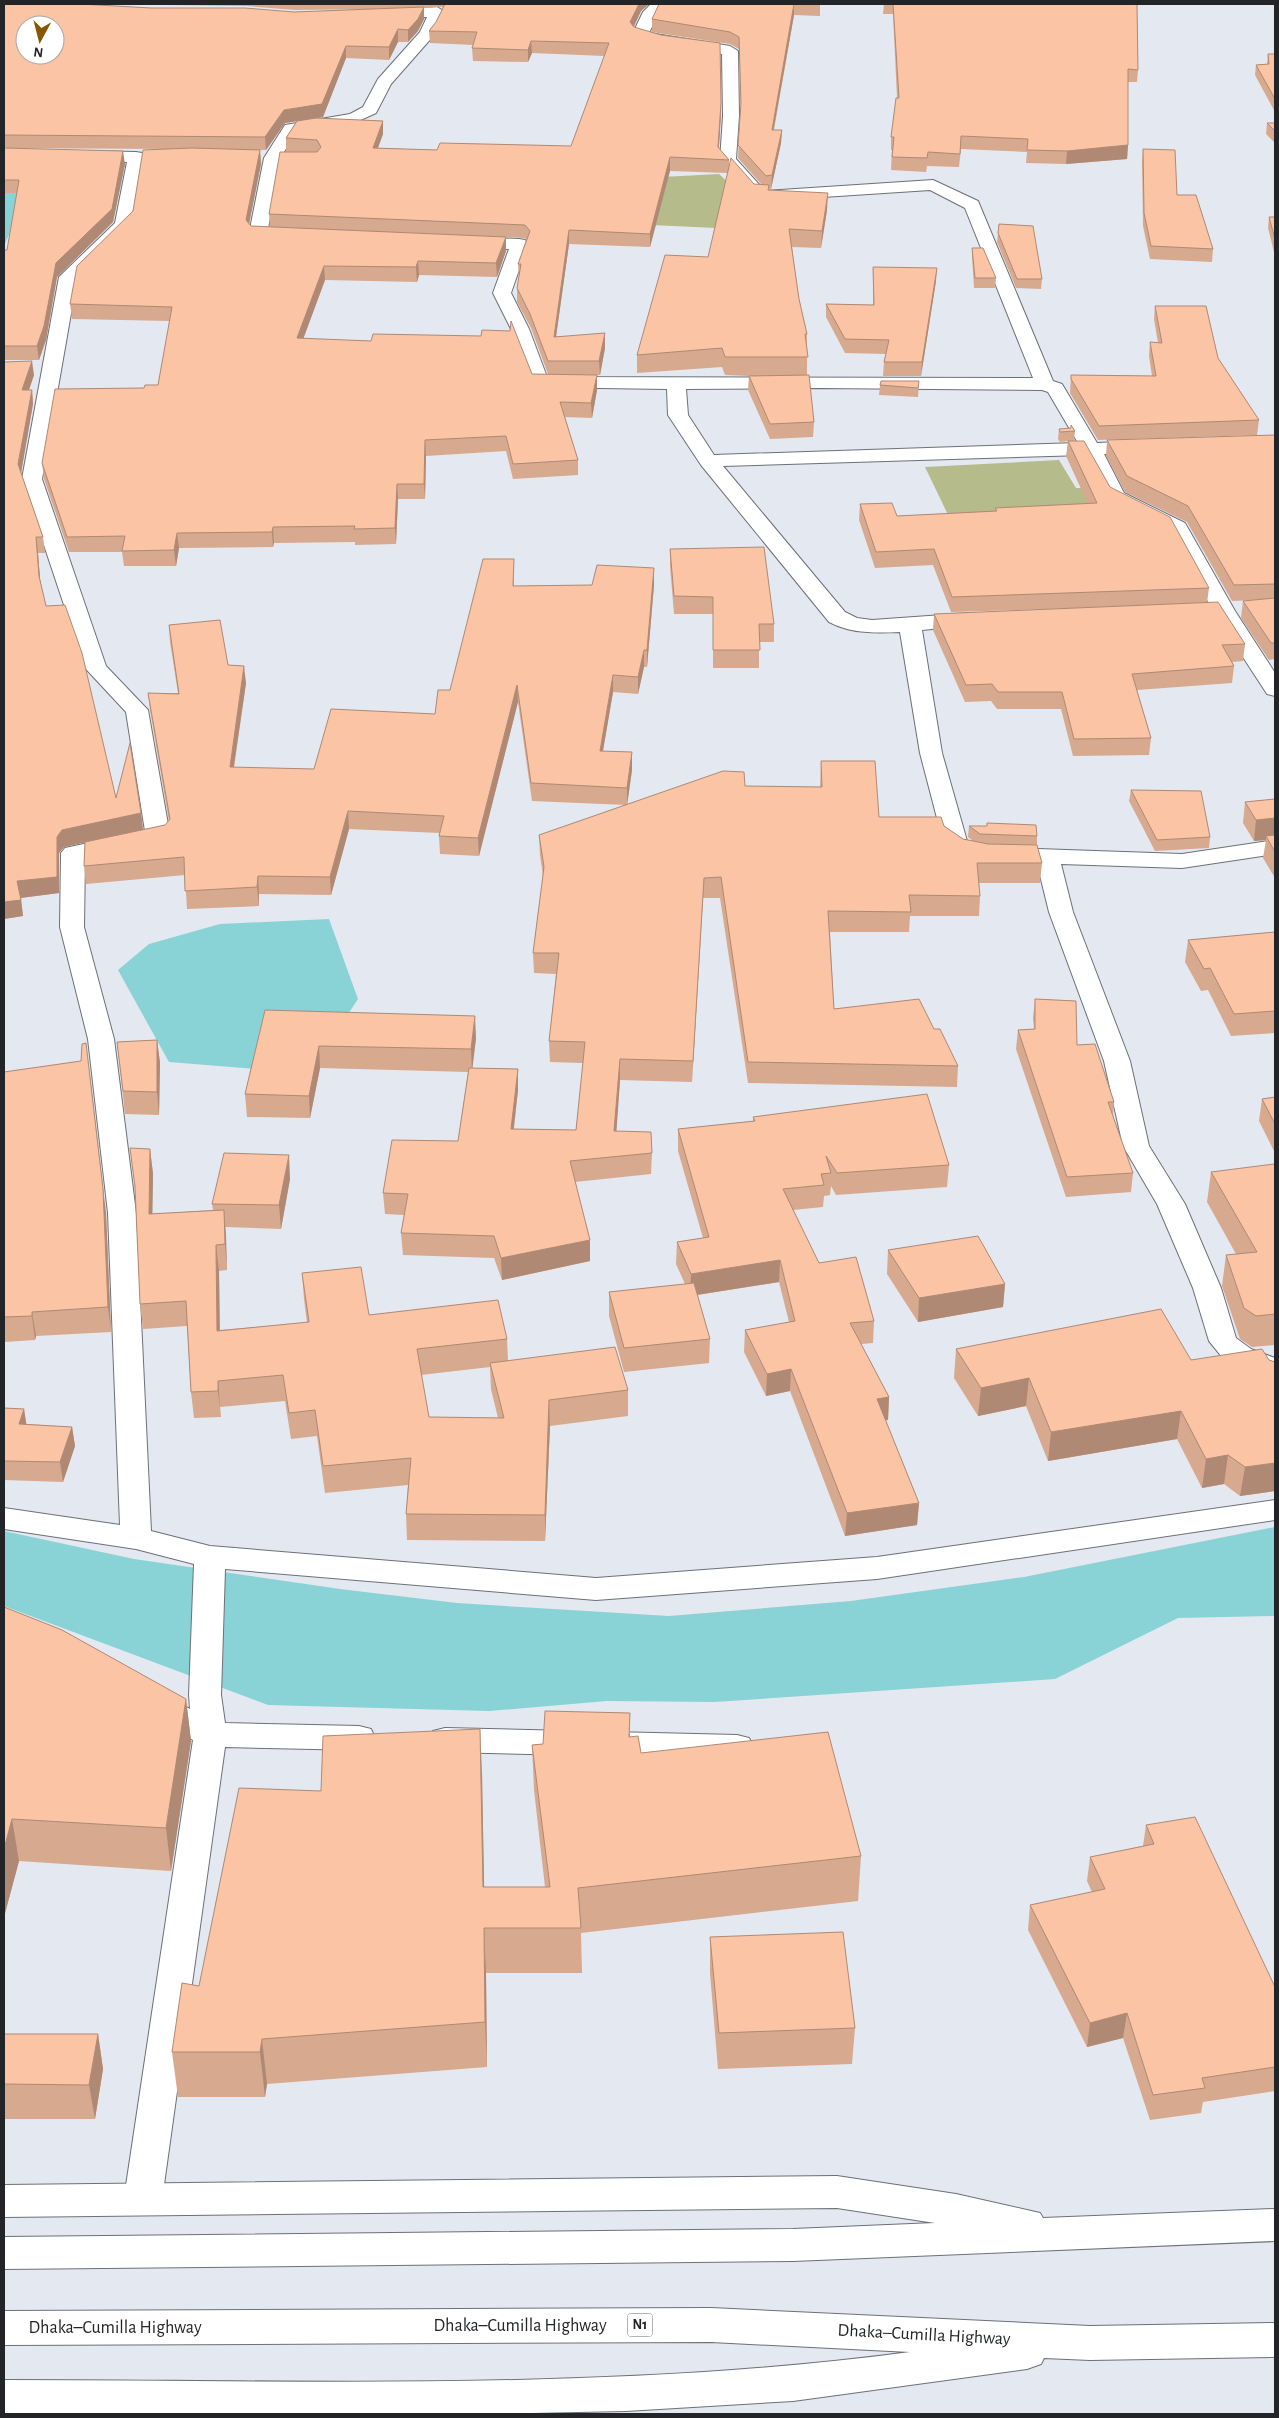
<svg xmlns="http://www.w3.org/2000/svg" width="1279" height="2418" font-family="'Alegreya Sans',sans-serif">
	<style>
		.green { fill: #b6bb8b }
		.water { fill: #89d3d6 }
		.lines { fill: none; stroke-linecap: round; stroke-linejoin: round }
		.street-casing { stroke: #6c7077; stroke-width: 2 }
		.highway-casing { stroke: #6c7077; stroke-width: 2 }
		.street { fill: #fff; fill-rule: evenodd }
		.highway { fill: #fff; fill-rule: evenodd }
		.wall { fill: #d7a98e; fill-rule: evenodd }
		.shaded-wall { fill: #af8974 }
		.building { fill: #fac4a5; stroke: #af8974; fill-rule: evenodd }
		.labels { text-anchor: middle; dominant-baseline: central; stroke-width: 4.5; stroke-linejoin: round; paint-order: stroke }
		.shield { fill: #fff; stroke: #646668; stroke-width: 1 }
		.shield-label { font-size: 14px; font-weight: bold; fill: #222427 }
		.near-street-label { font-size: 18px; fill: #222427; stroke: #fff }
	</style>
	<rect width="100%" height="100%" fill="#e4e8f0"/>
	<path class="green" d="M719,174L745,198L738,229L586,222L605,180Z
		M1059,460L1076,488H1092L1105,521L952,523L925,467Z"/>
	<path class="water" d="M25,155L12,228L4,246V156Z
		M329,919L358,999L340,1026L257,1069L169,1062L118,970L149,944L220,924Z
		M1275,1527V1616L1178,1618L1055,1679L714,1702L607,1701L489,1711L268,1705L4,1606V1531L134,1559L340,1589L457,1603L669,1616L851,1601L1024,1577Z"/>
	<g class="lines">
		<g class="street-casing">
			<path id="street" d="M651,4H668L658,14L649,33L730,46L738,51L739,116L736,159L765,191L933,180L978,201L1053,381L1062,384L1097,443L1144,441L1151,443L1154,447L1151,451L1104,454L1124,493L1185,523L1235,611L1275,673V696L1267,694L1213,611L1170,531L1109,501L1084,455L723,466L845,612L857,618L872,620L971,613L979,614L982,619L979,624L971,625L922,630L942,753L967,841L979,847L1182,854L1275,840V854L1182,868L1061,864L1073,912L1130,1061L1149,1146L1185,1204L1221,1288L1236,1338L1251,1349L1275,1358V1390L1265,1387L1256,1371L1231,1363L1222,1357L1209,1341L1193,1288L1157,1204L1123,1146L1104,1061L1049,912L1037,863C1012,862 960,867 944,845L920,753L900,632C876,633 852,634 829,622L701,465L668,415L667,389L533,387L511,329L493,293L509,249L469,247L463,246L460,242L463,238L469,237L519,239L525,240L528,244L511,293L529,329L547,377L1033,378L965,208L930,190L761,201L755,200L720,160L723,116L722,54L661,46L635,38L632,35L643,12ZM819,388L1042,390L1048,392L1078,443L714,455L688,415L686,389Z
				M437,7L445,12L435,34L391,84L376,113L354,123L297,132L280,158L268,229L294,231L297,235L294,239L252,238L249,234L264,158L285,125L350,114L363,107L378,79L420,32L427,17L387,19L382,17L379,14L382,11Z
				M88,151L136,152L142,153L144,157L132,225L77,279L42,479L106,666L148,710L170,836L166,841L85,858L84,927L114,1039L136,1213L151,1531L210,1546L596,1578L877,1557L1275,1500V1520L877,1579L596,1600L225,1569L221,1695L225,1723L359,1726L371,1729L375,1738L371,1747L359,1750L225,1747L162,2199L156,2210L143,2215L130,2210L124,2199L193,1740L143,1712L139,1704L143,1696C163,1690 174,1700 190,1709L189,1695L194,1564L136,1549L4,1529V1508L120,1525L108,1213L88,1039L60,927L61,853L65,848L145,831L126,712L85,668L22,479L59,277L115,223L127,162L82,160L80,156L82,152Z
				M445,1728L737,1735L749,1738L754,1747L749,1756L737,1759L445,1752L433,1749L429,1740L433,1731Z"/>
		</g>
		<g class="highway-casing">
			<path id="highway" d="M837,2176L956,2194L1040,2213L1043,2218L1275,2209V2241L793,2261L4,2269V2237L793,2229L935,2223L837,2208L4,2217V2185Z
				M711,2308L1090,2326L1275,2323V2357L1090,2360L1044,2358L1041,2364L1027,2369L793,2401L626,2411L491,2414H4V2380C306,2380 610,2392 910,2352L711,2342L4,2345V2311Z"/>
		</g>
		<use href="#street" class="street"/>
		<use href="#highway" class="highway"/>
	</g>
	<path class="wall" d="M4,4H649L641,11L634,27L721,103L719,148L729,160V168L754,184L762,185L738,158L741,109L739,49L730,44L652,32V19L659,4H820V16L794,15L774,130H782L781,143L771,189H769V190L827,210L821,248L792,247L799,299L807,334V375L814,422L813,437L770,439L748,390L749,376H750L725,375L722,367L637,373V355L708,257L728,173L670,171L650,247L569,244L556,337L605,348L600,375H597V390L592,418L565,417L578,460V475L513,479L506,451L426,456L425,499H398L396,544L355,545V542L274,543L273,547L179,548L176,566H124L122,552H69L44,479L42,463L144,388L158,385L170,321L72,319L70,304L133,211L167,149L4,148ZM81,4L246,6L295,10L374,9L294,12L151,8ZM442,7L443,8L436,22L429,31L430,43L474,45L472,48L473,61L528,62L532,53L605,56L571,146L437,150L378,148L383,134V121L317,118L323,117L346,58L389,60L398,42H408L418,31L424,19V8ZM297,121L286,138V151L269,214L270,227L251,226L249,224L261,164L260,150H256H266L285,123ZM506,237L525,238L526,240L518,264L519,278L517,288V302L531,328L548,374H532L510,331L481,336L371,341L303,339L325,280L417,282L419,275L497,277L506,251Z
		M884,4H1137L1138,70L1137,82H1128V145L1127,159L1066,164L1026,163L1027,152L961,149L959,167L927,166L926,172L891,170L892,150H891V137L897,98L893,14H883Z
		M1268,54H1275V112L1255,75L1256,65L1267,64Z
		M1267,123H1275V143L1266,134Z
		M4,148L125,164L113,222L57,277L46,340L39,360H4V361L34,375L29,390H32L33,404L21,473L43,537L45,553H38L40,580L46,606L116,798L141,813L143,830L165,825L169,821L150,710L148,693H178L170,642L169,625L228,665L246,683L234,768L314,769L435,714L450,690L514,575V586L592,585L654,568V585L647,667H644L638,694L613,692L603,751L632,752V770L627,805L745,786L820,787L821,761L879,817L944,826L963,839L973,841L968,837L969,826L1037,836V845L1042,863L1040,883H979L980,896L979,916H910L909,932H830L834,1009L934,1029L958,1066L957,1087L748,1083L720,898H703L692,1082L620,1080L616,1131L652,1153L651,1174L575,1182L590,1261L502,1280L494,1258L403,1255L401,1233L404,1215L385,1214L383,1193L458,1141L468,1072L320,1068L310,1118L247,1117L245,1094L265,1010L476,1038L472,1068L518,1069V1090L514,1129L576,1130L583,1063L550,1062L549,1041L556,974L534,973L533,953L543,876L540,855L539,835L626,805L532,801L518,702L479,856L440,854L439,836L440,833L349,829L331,895L259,894V906L187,909L185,875L86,884L84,866L85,842L64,847L59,853V893L21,898L23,916L4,919V250H7L17,193H4Z
		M1143,149L1177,195L1213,249L1212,262L1150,259L1143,226L1142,161Z
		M1269,217H1275V256L1268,228Z
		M999,224L1042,279L1041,289L1016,288L997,242Z
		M972,248L996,278L995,288H974L972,257Z
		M873,267L936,281L921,376H883L884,362L886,354L845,353L826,317V304L873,305Z
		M1155,306L1218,358L1259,420L1257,435L1098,440L1070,393L1071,375L1152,376L1149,356L1150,342L1158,343L1154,319Z
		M919,381L918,397L879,395L880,385Z
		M1059,429L1075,431L1074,441L1110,487L1209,588L1207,603L1245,644L1243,661L1232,662L1234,666L1232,683L1137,690L1151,738L1149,755L1073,756L1061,709H997L991,701L965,702L933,630L934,614L1115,607L951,612L933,565L875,568L859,520L860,504L897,516L995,511V508L1088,504L1066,456L1068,441L1060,442L1058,439Z
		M1275,435V659L1269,660L1241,618L1243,601L1256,600L1232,601L1187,522L1125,492L1106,456L1107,440Z
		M670,549L774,624V642H759V668H713V614H674L670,566Z
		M1131,790L1210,837L1209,848L1155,851L1129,801Z
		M1275,799V878L1263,858L1266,840L1254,841L1243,823L1245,802Z
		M1275,932V1033L1231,1036L1208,990L1201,991L1185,962L1188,940Z
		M1035,999L1077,1045L1114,1102L1113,1116L1133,1173L1131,1192L1066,1197L1016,1049L1018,1030L1034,1029L1033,1018Z
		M157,1040L160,1063L159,1115L125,1114L117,1042Z
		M4,1072L106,1213L111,1332L36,1336L35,1340L4,1342Z
		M1275,1097V1153L1259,1121L1262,1099Z
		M753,1117L949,1165L947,1187L836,1195L831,1186L830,1195L824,1196L823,1207L793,1210L819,1263L874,1321L873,1343L861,1344L889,1397L888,1420H885L919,1503L917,1525L845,1536L790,1391L766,1396L744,1352L745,1330L789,1322L779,1282L697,1295L710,1339L709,1363L624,1372L609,1316V1292L685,1284L676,1264L677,1242L703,1238L678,1151V1129L753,1121Z
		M150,1149L153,1174L152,1214L213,1210L212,1204L290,1179L281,1229L225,1227L227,1270L219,1271L220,1330L307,1323L304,1299L302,1273L369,1315L507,1339L508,1361L628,1390V1416L550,1426L545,1541L407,1540L406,1514L408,1485L325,1493L317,1436L291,1439L285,1401L220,1407L221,1417L194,1418L191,1392L187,1326L143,1329L140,1304ZM490,1367L491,1389L498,1418L429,1417L421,1375Z
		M1275,1166V1345L1252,1347L1240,1339L1222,1286L1226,1255L1236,1254L1207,1202L1211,1172Z
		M888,1250L1005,1284L1003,1307L918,1322L887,1274Z
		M956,1349L1191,1360H1269L1275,1362V1491L1240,1496L1224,1484L1202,1488L1177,1439L1048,1461L1026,1406L978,1416L954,1378Z
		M4,1408L24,1409L26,1424L72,1427L75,1446L63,1482L4,1480Z
		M4,1607L186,1699L191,1741L171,1871L19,1861L4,1917Z
		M630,1713V1737L641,1753L861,1856L858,1901L581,1933L582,1973H486L487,2067L267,2084L265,2097H178L172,2052L199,1986L321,1791L482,1774L484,1887H545L534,1790L532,1745L543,1744Z
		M1146,1825L1275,1987V2091L1203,2102L1201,2113L1150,2120L1123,2038L1087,2047L1028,1930L1030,1905L1092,1892L1087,1881L1090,1857L1143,1846Z
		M710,1937L855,2028L852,2064L718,2069L710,1973Z
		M4,2034H98L103,2069L95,2119H4Z"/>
	<path class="shaded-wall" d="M639,4H649L641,11L630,34V22Z
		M794,4V15L771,143L772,130Z
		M424,7V19L418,31L408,42V30Z
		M398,29V42L389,60V47Z
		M531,41L532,53L528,62V50Z
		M346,46V58L323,117L285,123L266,150L265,137L284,110Z
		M721,103V116L718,160V147Z
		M383,121V134L373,161V148Z
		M782,130L781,143L771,189L772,175Z
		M1128,145L1127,159L1066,164L1067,151Z
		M260,150L261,164L247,234L246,220Z
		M123,151L125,164L113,222L57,277L46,340L39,360L37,346L56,263Z
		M670,157V171L650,247V234Z
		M828,193L827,210L821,248L822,231Z
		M569,230V244L554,351V337Z
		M506,237V251L497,277L496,263Z
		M418,261L419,275L417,282L416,267Z
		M324,266L325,280L298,353L297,338Z
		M937,268L936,281L921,376L922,362Z
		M605,333V348L600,375L599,361Z
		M32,361L34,375L24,404L22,390Z
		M597,375V390L592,418L591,403Z
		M32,390L33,404L20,479L18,464Z
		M425,440L426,456L425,499L424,484Z
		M397,484L398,499L396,544L395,528Z
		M273,527L274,543L273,547L272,532Z
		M177,533L179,548L176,566L174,550Z
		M36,537L38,553L41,591L39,576Z
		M654,568V585L647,667V650Z
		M644,650V667L638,694V677Z
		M244,666L246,683L231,785L230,767Z
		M613,675V692L600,768V751Z
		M517,685L518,702L479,856L478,838Z
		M632,752V770L627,805V788Z
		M348,811L349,829L331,895L330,877Z
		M141,813L143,830L64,847L59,853V893L20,898L17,881L57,837L62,830Z
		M1275,818V839L1266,836V840L1254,841L1256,820Z
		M258,876L259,894V906L257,887Z
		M704,878L703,898L692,1082L693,1061Z
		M21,900L23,916L4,919V902Z
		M475,1016L476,1038L472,1072L471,1049Z
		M157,1040L160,1063L159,1115L157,1092Z
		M319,1046L320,1068L310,1118L309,1096Z
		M620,1059V1080L615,1152L614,1131Z
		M89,1067L106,1213L111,1332L108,1307Z
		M518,1069V1090L511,1150V1129Z
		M150,1149L153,1174L152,1240L149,1214Z
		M289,1155L290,1179L281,1229L279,1205Z
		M224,1210L226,1235L227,1270L225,1244Z
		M590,1240V1261L502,1280L501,1258Z
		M216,1245L219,1271L220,1357L217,1331Z
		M780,1260L779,1282L690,1296L691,1274Z
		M1005,1284L1003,1307L918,1322L919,1298Z
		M32,1312L36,1336L35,1340L32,1316Z
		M791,1369L790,1391L766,1396L767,1374Z
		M1029,1378L1026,1406L978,1416L981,1388Z
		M218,1381L220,1407L221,1417L218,1391Z
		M889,1397L888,1420L876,1422L877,1399Z
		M549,1400L550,1426L545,1541V1515Z
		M24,1409L27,1428L19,1424Z
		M1181,1411L1177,1439L1048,1461L1051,1432Z
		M72,1427L75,1446L63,1482L60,1462Z
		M1228,1455L1224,1484L1202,1488L1206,1459Z
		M1275,1463V1491L1240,1496L1245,1467Z
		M919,1503L917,1525L845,1536L847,1513Z
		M186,1699L191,1741L171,1871L166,1828Z
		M480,1729L482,1774L485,1932L483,1887Z
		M12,1819L19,1861L4,1917V1849Z
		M484,1928L486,1973L487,2067L485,2022Z
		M1127,2013L1123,2038L1087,2047L1090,2023Z
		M98,2034L103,2069L95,2119L89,2085Z
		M262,2039L267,2084L265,2097L260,2052Z"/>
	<path class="building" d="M4,4H80L151,8H245L294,12L424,7L418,19L408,30L398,29L389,47L346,46L322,104L284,110L265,137L4,135ZM25,25H55V55H25Z
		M445,4H639L630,22L634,27L661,35L720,43L721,103L718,147L729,160L670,157L650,234L569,230L554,337L605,333L599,361H548L530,314L517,288L521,264H518L530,231L525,225L269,214L280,152H317L321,147L317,140L286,138L297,121L316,118L383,121L373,148L437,150L440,143L571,146L609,43L531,41L528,50L472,48L477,32L429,31L436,22Z
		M659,4H794L772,130H782L772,175L766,176L738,145L741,103L739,37L730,32L652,19Z
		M893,4H1137L1138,70L1128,69V145L1067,151L1027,150L1028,139L961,136L960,154L928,152L927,158L892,157L894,137H891L896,98H899Z
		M1268,54H1275V99L1256,65L1269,64Z
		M1267,123H1275V131Z
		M4,148L123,151L112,209L56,263L44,326L37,346H4V250H7L19,180H4Z
		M192,148L260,150L246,220L251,226L506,237L496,263L418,261L416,267L324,266L297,338L371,341L373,334L481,336L482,330L510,331L511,321L532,374L597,375L591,403L560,402L578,460L513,464L506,436L425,440L424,484H397L395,528L354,529L355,526L273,527L272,532L177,533L174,550L122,551L125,536L67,537L42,463L55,389L144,388L145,385H158L172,307L70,304L77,266L133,211L143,150Z
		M1143,149L1175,150L1177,195H1196L1213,249L1151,246L1144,213Z
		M731,158L754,184L769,185L768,190L828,193L822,231L789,229L799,299L807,334H805L808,357H725L722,348L637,355L665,255L708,257Z
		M1269,217H1275V239Z
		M999,224L1033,226L1042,279H1017L998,233Z
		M972,248H983L996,278H975Z
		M873,267L937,268L922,362H884L889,340L845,339L826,304L874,305Z
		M1155,306H1206L1218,358L1259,420L1099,426L1071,379V375L1156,376L1150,342L1162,343Z
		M32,361L22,390H32L18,464L43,537H36L39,576L46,606L65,605L82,653L116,798L130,743L141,813L62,830L57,837V877L17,881L21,900L4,902V362Z
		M809,375L814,422L770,424L749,376Z
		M881,381H919L918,388L880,385Z
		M1071,425L1075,431L1060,432L1059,429L1071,428Z
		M1275,435V584L1234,585L1188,506L1127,476L1107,440Z
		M1068,441H1084L1110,487L1170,517L1209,588L952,597L934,549L876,552L860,504L892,503L897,516L997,511L995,508L1097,503Z
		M764,547L774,624H759L760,650H713V597L674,596L670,549Z
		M483,559H514L513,586L592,585L597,565L654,568L647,650H644L638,677L613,675L600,751L632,752L627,788L531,783L517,685L478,838L439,836L444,816L348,811L330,877L258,876L257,887L185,891L184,857L84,866L85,842L165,825L170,819L148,693L179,694L169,625L220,620L228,665L244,666L230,767L314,769L331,709L435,714L438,690H450Z
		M1275,598V643H1271L1243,601Z
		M1218,602L1245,644L1222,645L1234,666L1132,674L1151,738L1074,739L1062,692H998L992,684L966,685L934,614Z
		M821,761H875L879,817H941L944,826L963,839L988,844L1037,845L1042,863H977L980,896L909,895L911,912L828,911L834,1009L919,999L934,1029H940L958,1066L748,1062L721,877L704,878L693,1061L620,1059L614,1131L651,1132L652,1153L570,1161L590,1240L501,1258L494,1236L401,1233L408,1194L383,1193L392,1140L458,1141L469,1068L518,1069L511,1129L576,1130L585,1042L549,1041L559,953H533L544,867L539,835L723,771L744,772L745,786L822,787Z
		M1131,790L1201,791L1210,837L1157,840Z
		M1275,799V818L1256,820L1245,802Z
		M987,823L1036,825L1037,836L980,834L969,826H987Z
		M1275,835V852L1266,836Z
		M1275,932V1011L1234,1014L1210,968L1204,969L1188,940Z
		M1035,999L1076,1001L1077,1045L1095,1044L1114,1102H1108L1133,1173L1067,1177L1018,1030L1035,1029Z
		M265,1010L475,1016L471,1049L319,1046L309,1096L245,1094Z
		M157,1040V1092L123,1091L117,1042Z
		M86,1043L103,1189L108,1307L32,1312V1316L4,1317V1072L81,1061L82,1044Z
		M927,1094L949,1165L837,1173L826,1156L831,1173L821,1174L824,1185L783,1189L819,1263L856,1257L874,1321L850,1323L889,1397L877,1399L919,1503L847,1513L791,1369L767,1374L745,1330L795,1321L780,1260L691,1274L677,1242L709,1237L678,1129L755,1121L753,1117Z
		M1275,1097V1124L1262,1099Z
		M130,1148L150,1149L149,1214L224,1210L225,1244L216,1245L217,1331L309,1322L302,1273L361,1267L369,1315L498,1300L507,1339L417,1349L429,1417L504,1418L490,1363L615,1347L628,1390L549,1400L545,1515L406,1514L411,1458L323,1466L315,1410L289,1413L283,1375L218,1381V1391L191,1392L186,1301L140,1304L135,1187Z
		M224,1153L289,1155L279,1205L212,1204Z
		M1274,1164L1275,1166V1314L1256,1316L1244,1308L1226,1255L1257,1252L1211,1172Z
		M978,1236L1005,1284L919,1298L888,1250Z
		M694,1283L710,1339L624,1348L609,1292Z
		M1161,1309L1191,1360L1262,1349L1269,1360L1275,1362V1463L1245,1467L1228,1455L1206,1459L1181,1411L1051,1432L1029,1378L981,1388L956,1349Z
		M4,1408L24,1409L19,1424L72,1427L60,1462L4,1461Z
		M4,1607L62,1630L186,1699L166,1828L12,1819L4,1849Z
		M545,1711L630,1713L629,1737L638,1736L641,1753L828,1732L861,1856L578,1888L581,1928H484L485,2022L262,2039L260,2052H172L182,1983L199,1986L239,1788L321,1791L323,1736L480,1729L483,1887H550L532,1745L543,1744Z
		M1195,1817L1275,1987V2067L1202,2078L1205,2088L1153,2095L1127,2013L1090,2023L1030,1905L1105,1889L1090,1857L1154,1844L1146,1825Z
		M843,1932L855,2028L719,2033L710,1937Z
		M4,2034H98L89,2085L4,2084Z"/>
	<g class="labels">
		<rect class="shield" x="627.5" y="2313.5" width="25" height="23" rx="4"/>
		<g class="shield-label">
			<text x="640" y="2325">N1</text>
		</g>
		<g class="near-street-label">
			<text x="520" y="2326">Dhaka–Cumilla Highway</text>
			<text x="115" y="2328">Dhaka–Cumilla Highway</text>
			<text transform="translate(924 2335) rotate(3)">Dhaka–Cumilla Highway</text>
		</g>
	</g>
	<rect width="1279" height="2418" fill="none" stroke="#222427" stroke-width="10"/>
	<g transform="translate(40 40) rotate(187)"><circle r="24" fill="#ffffff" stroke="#a7a7a9"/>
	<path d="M0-4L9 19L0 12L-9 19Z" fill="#885600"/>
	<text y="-8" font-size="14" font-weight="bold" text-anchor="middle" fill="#222427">N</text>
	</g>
</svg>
